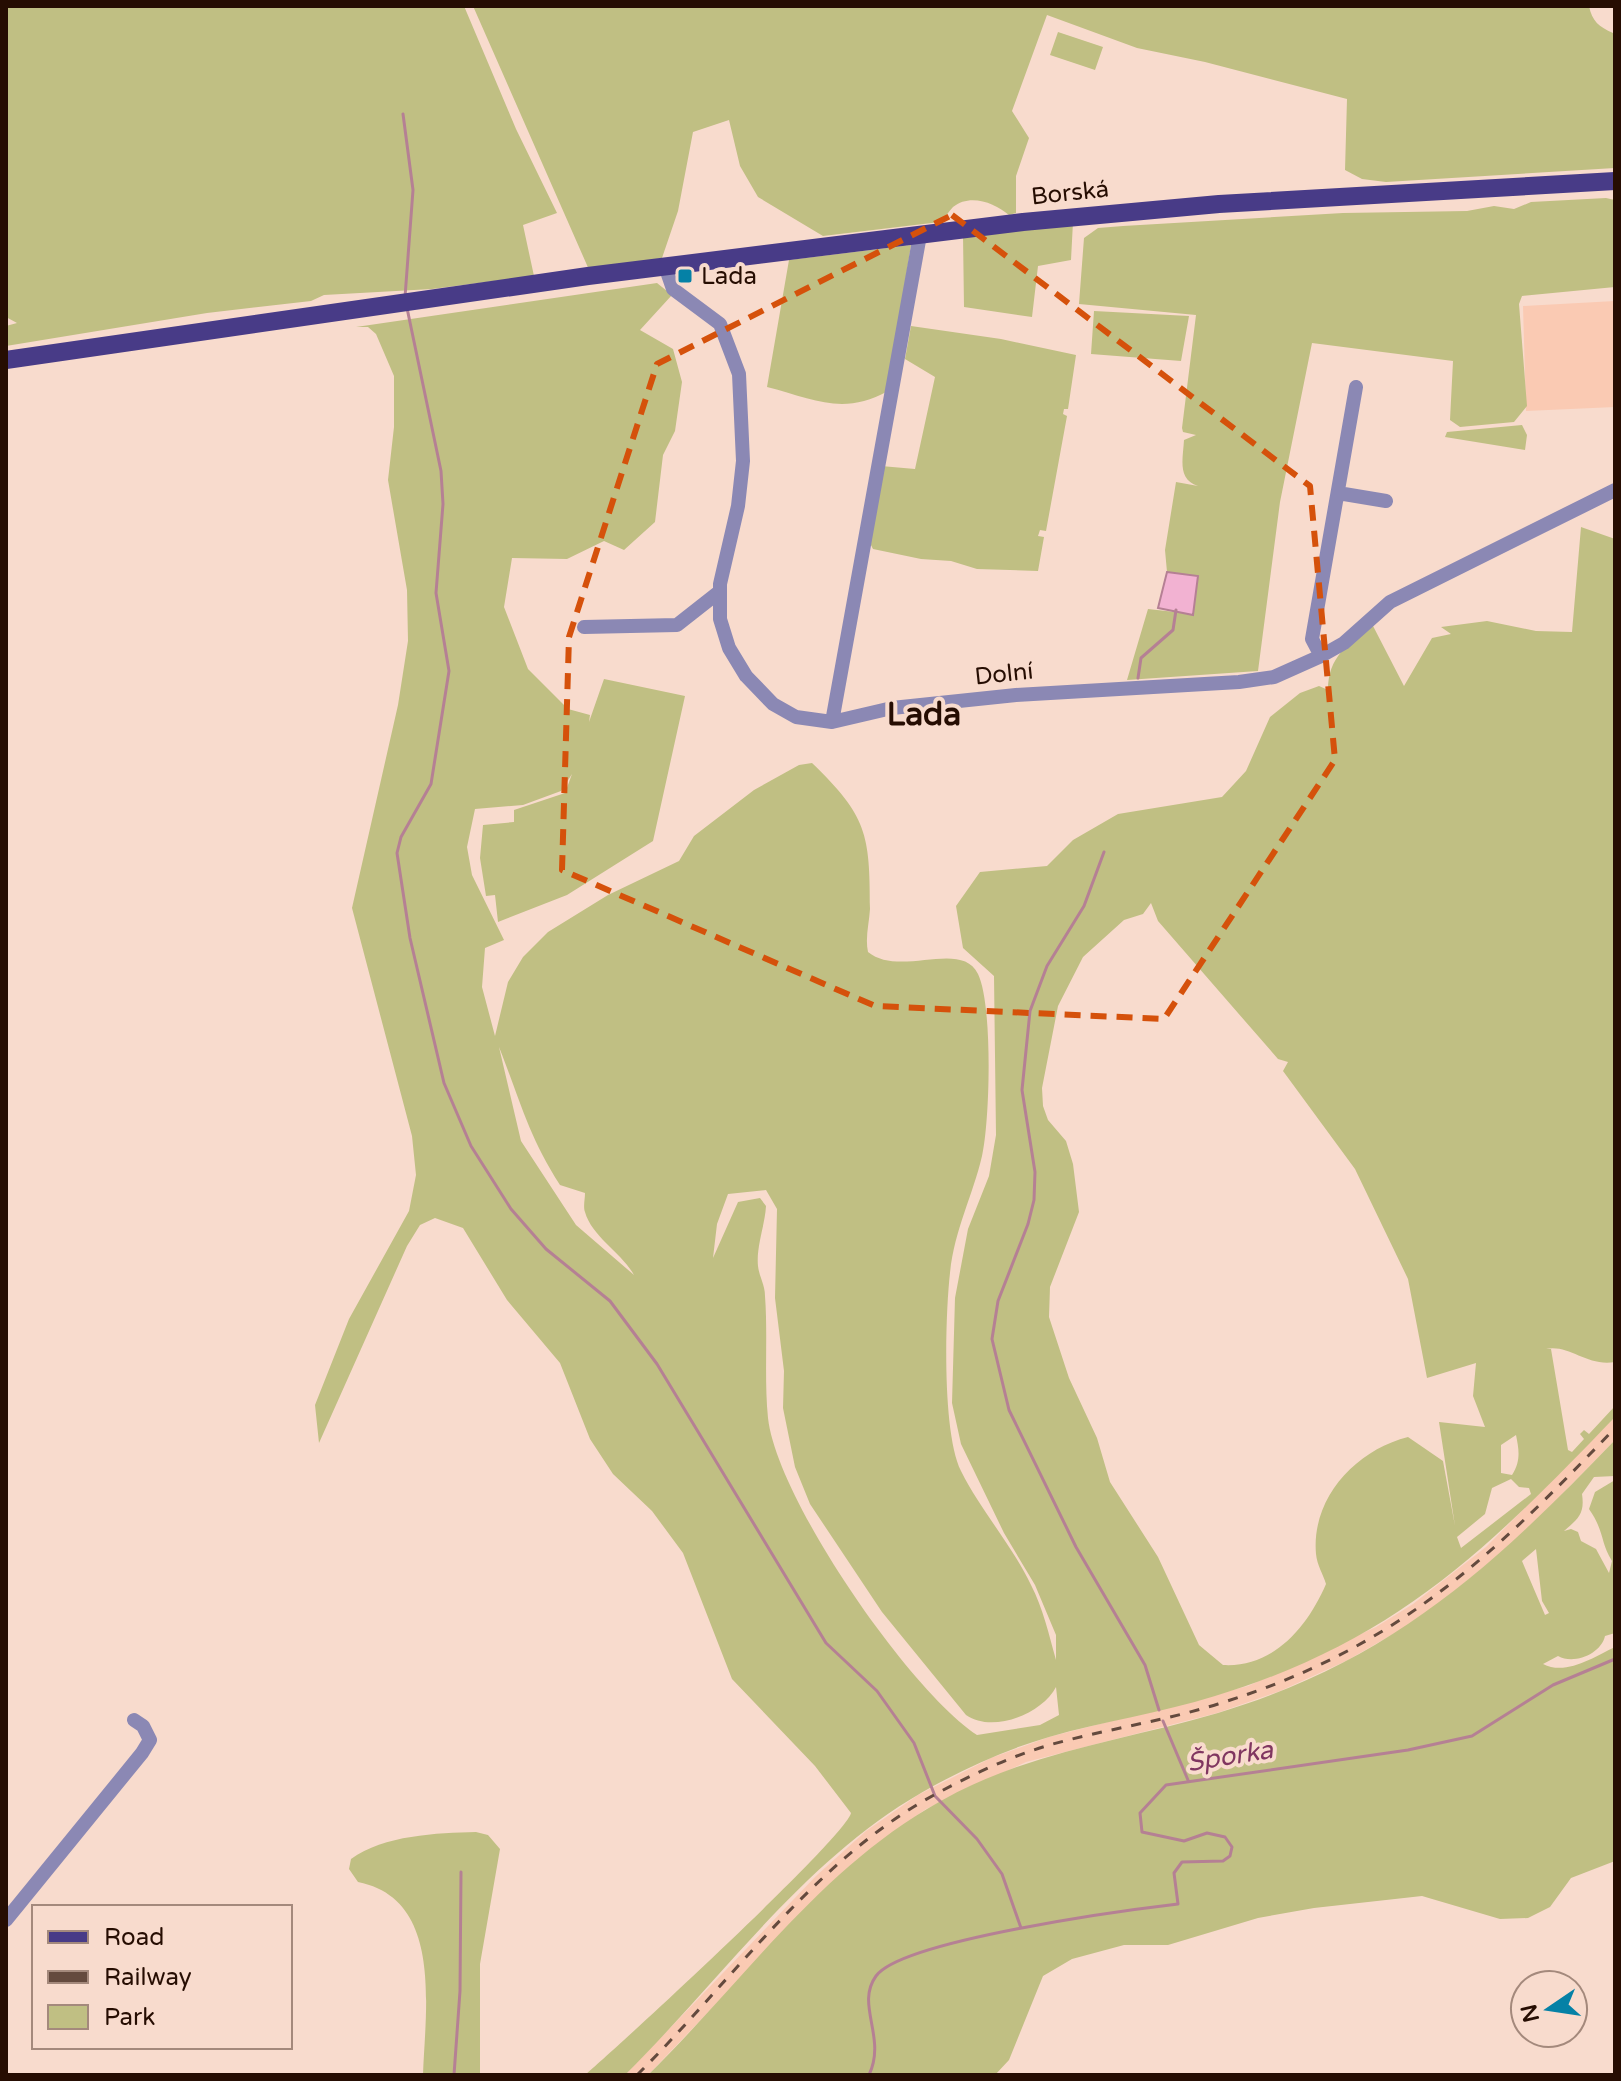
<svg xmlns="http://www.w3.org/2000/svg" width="1621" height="2081" font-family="'Varela Round',sans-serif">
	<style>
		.built { fill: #facab3 }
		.green { fill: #c0bf83; fill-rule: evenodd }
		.water { fill: #f2b2d2; stroke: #b58094; stroke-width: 2 }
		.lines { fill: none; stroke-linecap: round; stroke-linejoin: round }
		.stream { stroke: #b58094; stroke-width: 3 }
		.minor { stroke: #8b88b4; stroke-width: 14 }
		.major { stroke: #483b87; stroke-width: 18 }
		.rail { stroke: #644a3e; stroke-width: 3; stroke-dasharray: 10 10; stroke-linecap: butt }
		.marked { fill: none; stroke: #d5510b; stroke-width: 6; stroke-dasharray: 16 10; stroke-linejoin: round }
		.poi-dot { fill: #0581a6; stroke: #f8dbcd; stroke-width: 3 }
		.labels { text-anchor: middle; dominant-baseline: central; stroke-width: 8; stroke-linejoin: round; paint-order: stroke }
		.street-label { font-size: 24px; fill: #260d02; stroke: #f8dbcd }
		.poi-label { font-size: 24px; fill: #260d02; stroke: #f8dbcd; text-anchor: start }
		.water-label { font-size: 26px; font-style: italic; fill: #803660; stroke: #f8dbcd }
		.district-label { font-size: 32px; font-weight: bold; fill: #260d02; stroke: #f8dbcd }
	</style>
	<rect width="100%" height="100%" fill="#f8dbcd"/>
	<path class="built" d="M1615,301V407L1526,411L1523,306Z
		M1615,1417V1440L1520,1537L1423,1617L1346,1661L1280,1691L1217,1713L1026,1762L926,1809L877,1844L827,1888L648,2075H625L816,1876L866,1831L918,1795L991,1758L1049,1737L1248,1686L1376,1627L1413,1604L1486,1547Z"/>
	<path class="green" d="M6,6H464L516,129L557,213L523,225L534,276L432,289L324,295L311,301L207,313L6,346V326L17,323L6,317Z
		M473,6H1589C1592,21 1599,27 1613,33L1615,168L1386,182L1362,179L1345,170L1347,99L1205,62L1137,48L1047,15L1012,111L1029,138L1016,176V213L1009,215C995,203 970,193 953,207C949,211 945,218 940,222L823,236L758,197L740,166L729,120L693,132L678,211L662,258L590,272Z
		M1058,32L1103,47L1095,70L1050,55Z
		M1606,198L1615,200V287L1522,296L1519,304L1527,406L1514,422L1460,427L1450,420L1453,361L1312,343L1280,502L1258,671L1127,680L1148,609L1193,614L1198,576L1167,572L1165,550L1176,482L1198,486C1177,479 1183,459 1184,440L1196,435L1183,432L1182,428L1196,315L1079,304L1084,238L1098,228L1123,226L1343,213L1467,211L1494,206L1514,209L1531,202Z
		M1073,222L1071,260L1038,266L1032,317L964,307L963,235Z
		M911,245L888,391C843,416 814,399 767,387L789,260Z
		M657,283L672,295L640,330L673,349L682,382L675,431L663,455L655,522L624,550L604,541L567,559L512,558L504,607L528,669L568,709L590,715L589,722L604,679L685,696L653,841L567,895L498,922L495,895L486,896L480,858L483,825L514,822V810L565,793L572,774L561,791L523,805L475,809L467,847L472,875L504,940L485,948L482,987L495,1036L508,982L523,957L548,932L608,895L679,861L694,836L754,790L799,765L812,763C867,816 870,834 870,909C869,924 865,938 868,952C900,978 961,939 978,974C993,1005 990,1121 982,1156C973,1195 954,1231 950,1273C945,1317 942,1433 961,1471C981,1511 1012,1545 1031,1585C1043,1608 1049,1635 1056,1660V1635L1035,1585L1004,1533L961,1444L952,1403L955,1298L968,1229L989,1176L996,1135L994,976L963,948L956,906L980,872L1047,866L1073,840L1118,814L1222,797L1246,771L1270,717L1300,693L1319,686L1328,690C1328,657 1348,644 1372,624L1404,686L1432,638L1451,634L1441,627L1487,621L1536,631L1572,632L1581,527L1615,539V1362C1587,1367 1569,1344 1546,1349H1551L1568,1450L1572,1452L1584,1439L1580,1434L1584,1430L1589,1434L1615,1406V1417C1488,1549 1396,1641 1215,1696C1161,1713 1104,1721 1049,1737C1004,1750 961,1770 921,1793C803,1861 720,1981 625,2075H585C620,2045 846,1837 851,1813L815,1766L732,1679L683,1553L652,1511L613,1474L590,1439L560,1363L507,1300L463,1228L435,1218L420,1225L407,1246L319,1443L315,1405L349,1319L409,1211L416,1175L412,1136L352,908L398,705L408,641L407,590L388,480L394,427V376L376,334L368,327H356ZM1151,903L1158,921L1278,1059L1288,1062L1283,1071L1355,1169L1408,1279L1427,1378L1476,1363L1473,1396L1485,1427L1439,1422L1455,1526L1443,1461L1408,1437C1356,1450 1311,1498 1316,1554C1317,1565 1323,1574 1326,1584C1308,1626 1274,1668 1223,1665L1199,1645L1158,1557L1110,1482L1097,1438L1069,1378L1049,1317L1050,1287L1079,1212L1073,1164L1066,1141L1048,1120L1043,1106L1042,1088L1058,1006L1083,957L1124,920L1143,914ZM499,1047C520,1100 528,1135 560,1185L585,1193C585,1199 583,1207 585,1212C592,1237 622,1253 634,1275L576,1225L521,1141ZM766,1190L777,1209L775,1298L784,1371L783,1408L795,1467L810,1504L882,1612L966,1715C993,1734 1043,1713 1056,1687L1059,1715L1040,1725L977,1735C909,1690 777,1499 768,1418C764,1378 768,1336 765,1296C765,1285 759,1276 758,1266C756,1247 765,1225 766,1206L760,1198L738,1202L713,1258L717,1224L728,1194ZM1516,1435C1519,1450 1521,1461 1512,1475L1501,1473V1445ZM1511,1479L1519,1487L1529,1488L1531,1494L1461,1548L1457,1537L1485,1514L1492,1488Z
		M1094,311L1189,316L1181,361L1091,354Z
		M911,326L1001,339L1076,355L1068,409H1064L1063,414L1067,416L1046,531L1040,530L1038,536L1044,537L1038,571L977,569L951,561L921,559L873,549L870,543L881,466L915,469L935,377L905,359Z
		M1522,425L1527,435L1525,450L1445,437L1447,432Z
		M1615,1440V1476L1594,1477L1582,1494C1585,1514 1578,1519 1564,1531L1571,1529L1578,1532L1581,1541L1596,1549L1609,1573L1612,1561C1600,1542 1605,1532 1589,1509L1595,1492L1615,1480V1633L1605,1636C1601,1654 1574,1665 1558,1656L1543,1664C1566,1676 1594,1657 1615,1647V1861L1571,1878L1550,1907L1528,1918L1500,1919L1422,1896L1314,1908L1258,1918L1168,1945H1124L1072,1959L1043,1976L1009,2060L995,2075H648C739,1986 816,1875 927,1809C1020,1752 1116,1743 1218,1713C1391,1661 1493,1567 1615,1440ZM1536,1549L1542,1601L1549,1613L1545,1615L1522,1561Z
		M476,1832L488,1835L500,1849L480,1964V2075H423C425,2010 444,1899 358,1882L349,1869L351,1859C384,1835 437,1833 476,1832Z"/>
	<path class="water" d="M1167,572L1198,576L1193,615L1158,608Z"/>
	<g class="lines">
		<path class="stream" d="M403,114L413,190L405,297
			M407,308L441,471L443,504L436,593L449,671L431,784L401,837L397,853L410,938L444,1083L471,1146L511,1209L546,1249L610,1301L657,1364L826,1643L877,1691L914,1743L935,1796L977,1839L1002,1874L1021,1928
			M1138,678L1141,658L1173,630L1176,610
			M1104,852L1084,906L1047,966L1030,1011L1022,1090L1035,1172L1034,1200L1028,1224L998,1301L992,1339L1009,1410L1076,1547L1145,1665L1159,1710
			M1163,1721L1188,1780
			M454,2075L460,1991L461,1872
			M869,2075C887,2037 855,2005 876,1976C902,1940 1127,1910 1178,1904L1174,1873L1182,1862L1223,1861L1230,1856L1232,1847L1225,1837L1207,1833L1184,1841L1142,1832L1140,1813L1166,1785L1408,1750L1472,1736L1553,1685L1615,1659"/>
		<path class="minor" d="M665,266L673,289L720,324L739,374L743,461L738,506L720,584V619L729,648L746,676L773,704L796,717L832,722L892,708L1016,695L1239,682L1274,677L1321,656L1344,643L1390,602L1615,490
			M1338,493L1386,501
			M584,627L677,625L719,592
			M1321,656L1312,639L1356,387
			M832,722L920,235
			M6,1920L142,1753L150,1740L143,1726L134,1720"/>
		<path class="major" d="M6,360L588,276L1023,222L1219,204L1615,181"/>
		<path class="rail" d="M637,2075C730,1983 811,1866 925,1800C966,1777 1008,1757 1053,1744C1107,1729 1164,1721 1218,1704C1396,1649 1490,1559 1615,1428"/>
	</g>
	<path class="marked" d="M952,215L1310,486L1335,760L1164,1019L875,1006L562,870L569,637L657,364Z"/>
	<rect class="poi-dot" x="677" y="268" width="16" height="16" rx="4"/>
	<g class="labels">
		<g class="street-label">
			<text transform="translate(1070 193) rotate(-6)">Borská</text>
			<text transform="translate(1004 674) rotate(-6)">Dolní</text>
		</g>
		<g class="poi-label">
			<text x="701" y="276">Lada</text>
		</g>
		<g class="water-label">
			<text transform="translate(1230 1756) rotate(-9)">Šporka</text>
		</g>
		<g class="district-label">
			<text x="924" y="715">Lada</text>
		</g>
	</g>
	<rect width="1621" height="2081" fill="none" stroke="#260d02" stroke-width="16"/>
	<rect x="32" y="1905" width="260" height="144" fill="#f8dbcd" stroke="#a4897c" stroke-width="2"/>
	<rect x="48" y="1931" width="40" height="12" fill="#483b87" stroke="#a4897c" stroke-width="2"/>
	<text x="104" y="1945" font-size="24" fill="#260d02">Road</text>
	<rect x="48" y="1971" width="40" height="12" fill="#644a3e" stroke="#a4897c" stroke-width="2"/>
	<text x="104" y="1985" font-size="24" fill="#260d02">Railway</text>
	<rect x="48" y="2005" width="40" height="24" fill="#c0bf83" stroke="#a4897c" stroke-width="2"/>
	<text x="104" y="2025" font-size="24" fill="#260d02">Park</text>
	<g transform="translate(1549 2009) rotate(257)"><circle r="38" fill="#f8dbcd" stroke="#a4897c" stroke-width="2"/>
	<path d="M0-6L14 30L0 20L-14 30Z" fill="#0581a6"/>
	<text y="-12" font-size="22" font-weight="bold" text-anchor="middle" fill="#260d02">N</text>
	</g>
</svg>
